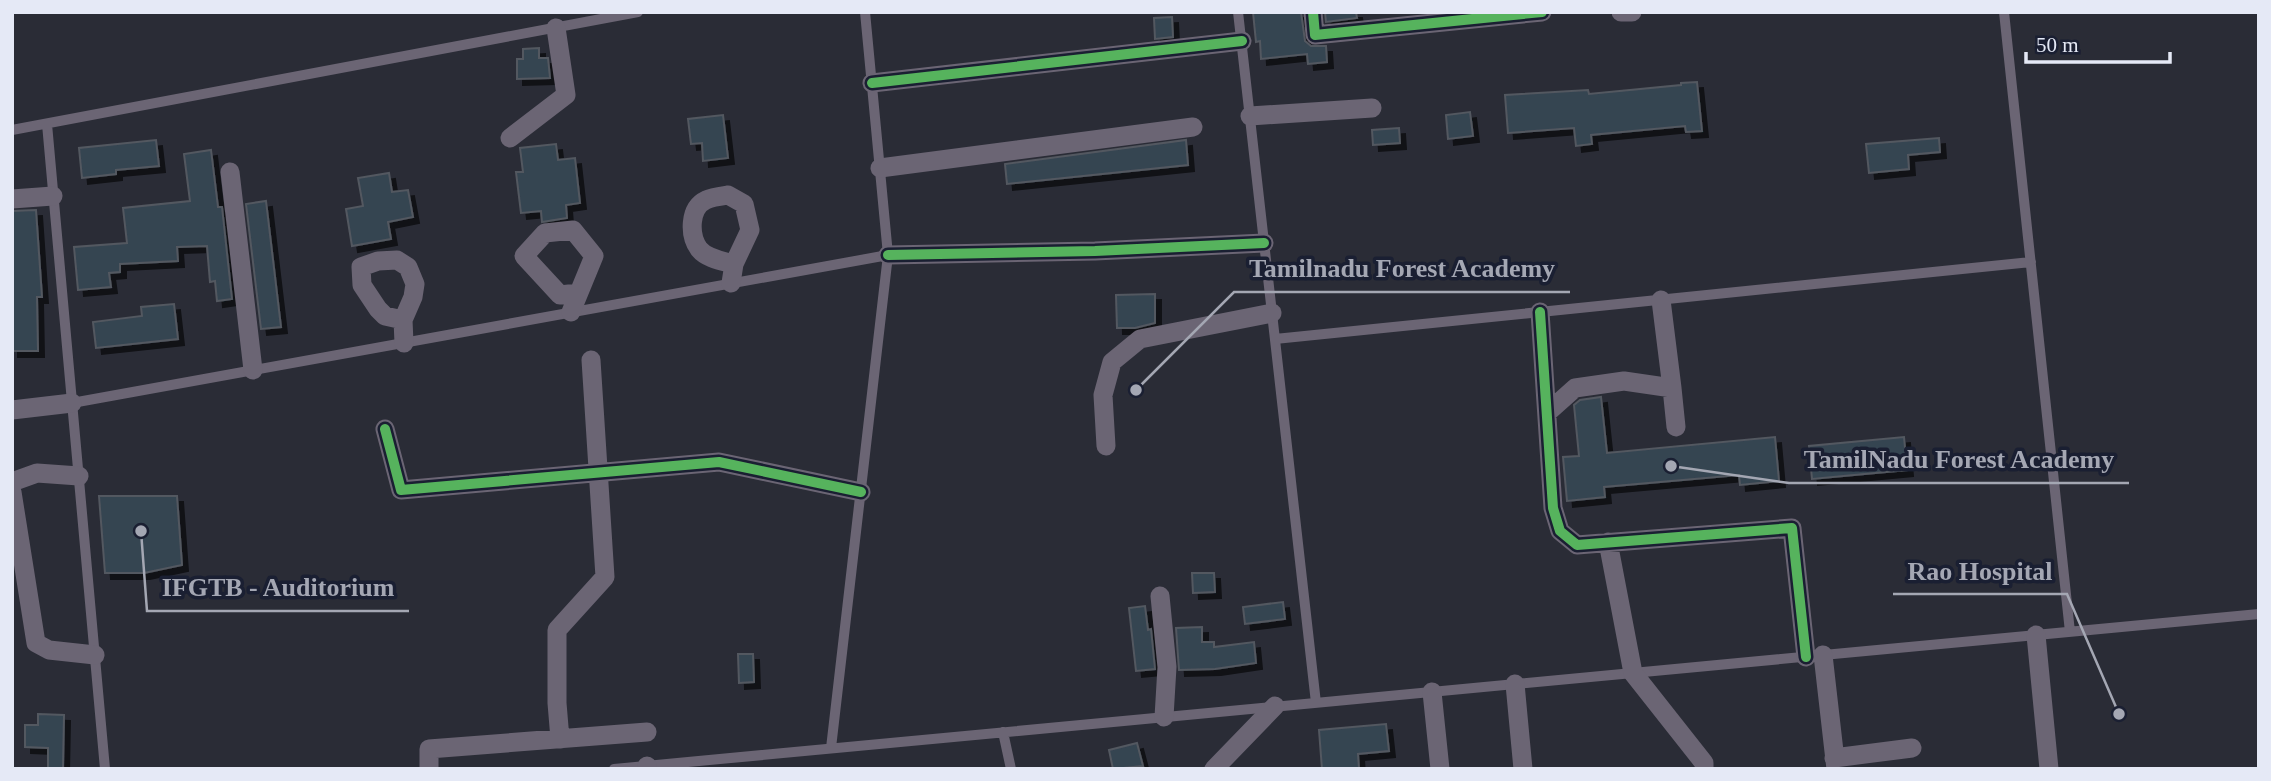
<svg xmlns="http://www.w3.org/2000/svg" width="2271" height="781" font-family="'Times New Roman',serif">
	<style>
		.building { fill: #354451; stroke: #535860; stroke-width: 2; filter: url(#shadow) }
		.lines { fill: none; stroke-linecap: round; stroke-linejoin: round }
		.lane { stroke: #6b6574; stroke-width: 10 }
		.street { stroke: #6b6574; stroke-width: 19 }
		.cycleway-casing { stroke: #1a1f32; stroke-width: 15 }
		.cycleway { stroke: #56b35d; stroke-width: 10 }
		.leader { fill: none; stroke: #a4a7b3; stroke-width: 2.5 }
		.callout-dot { fill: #a4a7b3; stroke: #1a1f32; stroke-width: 2.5 }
		.callout-label { font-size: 26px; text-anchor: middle; font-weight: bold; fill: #a4a7b3; stroke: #1a1f32; stroke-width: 7; stroke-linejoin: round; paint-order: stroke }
	</style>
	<defs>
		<filter id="shadow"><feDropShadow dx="6" dy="6" stdDeviation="0" flood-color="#0009"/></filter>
	</defs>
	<rect width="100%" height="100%" fill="#2a2c36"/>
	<path class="building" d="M1253,12H1301L1305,41L1311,46H1326L1327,62L1308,64L1307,54L1261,59L1260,41L1256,42Z
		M1325,12H1356L1357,18L1326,22Z
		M1172,17L1173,37L1155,39L1154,18Z
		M539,48V58H548L550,78L517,79V59H523V49Z
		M1697,82L1702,131L1686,132L1685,126L1591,135L1592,144L1576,146L1574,128L1508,133L1505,95L1588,90L1589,94L1681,85V83Z
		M1470,112L1473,136L1448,139L1446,115Z
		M723,115L728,158L703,161L702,143L691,144L688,119Z
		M1399,128L1400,143L1373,145L1372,130Z
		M1939,138L1940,152L1908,155L1909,169L1869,173L1866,144Z
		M156,140L159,166L116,170V174L82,178L79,148Z
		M1186,140L1188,165L1007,184L1005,164Z
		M556,144L558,160L575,158L580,203L566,205L567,218L542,222L541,211L521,213L516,172H523L520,148Z
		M211,150L218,207H222L232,299L217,301L215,281L210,282L207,246L177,247L178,261L120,264V272L109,273L111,287L78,290L74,247L127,243L123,208L190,201L184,154Z
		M389,173L392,192L408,190L413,217L388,222L391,239L352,246L346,209L363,206L358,178Z
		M266,201L281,327L261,329L246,204Z
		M36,210L42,297H37L38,351H12V211Z
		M1155,294V323L1135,328H1117L1116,295Z
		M174,304L178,339L96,348L93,322L142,316L141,307Z
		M1601,397L1607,453L1775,437L1779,481L1740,485L1739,475L1604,487L1605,497L1567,501L1563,457L1579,456L1574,405L1580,400Z
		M1904,437L1907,470L1812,479L1809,446Z
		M99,496H177L182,565L144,573H105Z
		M1192,573H1214L1215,592L1193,593Z
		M1283,602L1285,619L1245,624L1243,607Z
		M1145,606L1148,630L1151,629L1155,669L1136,671L1129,608Z
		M1202,627V642H1214V647L1254,642L1256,663L1215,669L1179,670L1176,628Z
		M738,654H753L754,682L739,683Z
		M38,714L64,715L63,768H48V748L25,747V725H38Z
		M1386,724L1389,751L1358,754L1359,769H1322L1319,730Z
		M1137,743L1143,766L1113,769L1109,750Z"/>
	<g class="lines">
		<path class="lane" d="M1238,12L1316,703
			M2004,12L2070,632
			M47,124L105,769
			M12,130L638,12
			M1275,339L2031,262
			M72,403L888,255
			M1003,732L1011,769
			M831,748L888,255L865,12
			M614,769L2259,614"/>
		<path class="street" d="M1313,12L1315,35L1542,12
			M1621,12H1632
			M872,83L1242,41
			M1250,116L1372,108
			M510,138L566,95L556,28
			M880,168L1193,127
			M230,172L253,370
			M12,199L53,196
			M888,255L1095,251L1264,243
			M731,283L734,264L750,230L744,204L728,195C721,196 712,197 706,200C689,208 689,235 699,249C707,259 723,261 734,264
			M571,312L594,256L573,230L545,233L524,256L560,295L578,293
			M1540,312L1553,508L1560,531L1577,545L1792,528L1806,657
			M403,320L385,316L378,309L362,285L361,267L378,261L397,260L408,267L415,284L413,297L403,320L404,343
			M1672,388L1676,427
			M12,410L72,403
			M1547,413L1575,388L1624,381L1672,388L1661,300
			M385,429L401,490L719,462L861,492
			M1106,446L1103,395L1112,362L1140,339L1272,313
			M12,482L37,473L79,476
			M12,492L36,643L49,650L95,655
			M1608,542L1633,673L1704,763V769
			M1160,596L1167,667L1164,717
			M2036,635L2049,769
			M1823,655L1836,769
			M1515,684L1523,769
			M1432,692L1440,769
			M560,739L557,703V630L605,577L591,360
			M1834,758L1912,748
			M647,766V769
			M429,769V749L647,732
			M1214,769L1275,706"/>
		<g class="cycleway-casing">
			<path id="cycleway" d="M1313,12L1315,35L1542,12
				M872,83L1242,41
				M888,255L1095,251L1264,243
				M1540,312L1553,508L1560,531L1577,545L1792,528L1806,657
				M385,429L401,490L719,462L861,492"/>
		</g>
		<use href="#cycleway" class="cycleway"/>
	</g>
	<path class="leader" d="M1136 390L1234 292H1570M1671 466L1789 483H2129M2119 714L2067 594H1893M141 531L147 611H409"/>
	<g class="callout-dot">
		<circle cx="1136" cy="390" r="7"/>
		<circle cx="1671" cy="466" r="7"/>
		<circle cx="2119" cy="714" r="7"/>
		<circle cx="141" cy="531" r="7"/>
	</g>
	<g class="callout-label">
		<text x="1402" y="277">Tamilnadu Forest Academy</text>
		<text x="1959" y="468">TamilNadu Forest Academy</text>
		<text x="1980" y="580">Rao Hospital</text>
		<text x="278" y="596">IFGTB - Auditorium</text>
	</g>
	<rect width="2271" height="781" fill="none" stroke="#e5e9f6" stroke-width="28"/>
	<path d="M2026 52v10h144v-10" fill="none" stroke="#e5e9f6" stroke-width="3.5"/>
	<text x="2036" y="52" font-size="21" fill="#e5e9f6" stroke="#1a1f32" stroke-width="5" paint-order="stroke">50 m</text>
</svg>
